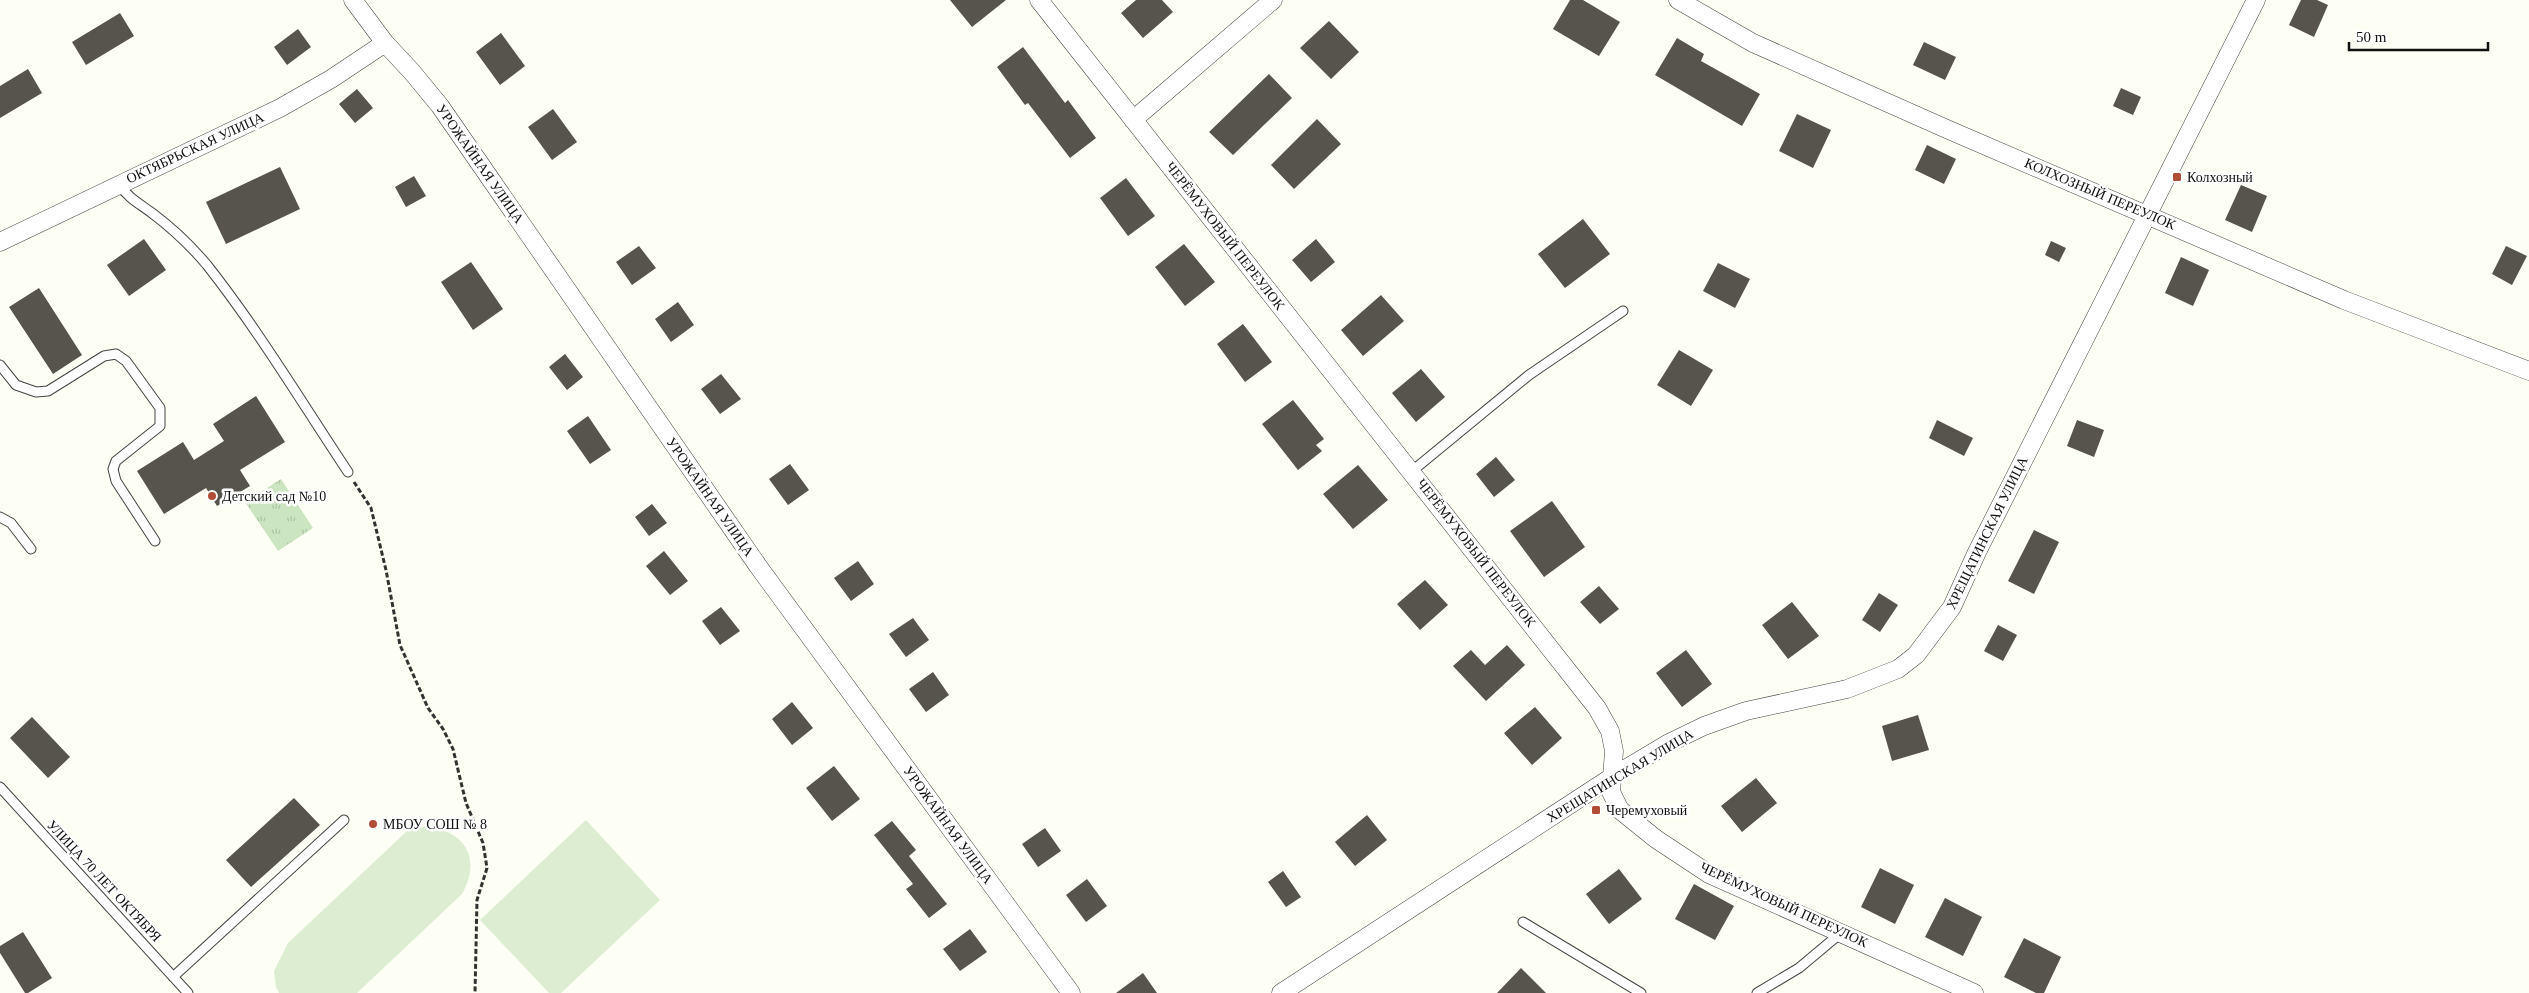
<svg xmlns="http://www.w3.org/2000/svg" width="2529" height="993" font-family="'Times New Roman',serif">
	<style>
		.grass { fill: url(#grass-tufts) }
		.pitch { fill: #ddedd1 }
		.building { fill: #57534d }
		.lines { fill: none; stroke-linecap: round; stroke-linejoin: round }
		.lane-casing { stroke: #434343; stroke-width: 11 }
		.street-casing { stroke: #434343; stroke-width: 19 }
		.path { stroke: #323232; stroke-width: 3; stroke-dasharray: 5 2.5; stroke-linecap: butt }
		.lane { stroke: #fff; stroke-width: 9 }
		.street { stroke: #fff; stroke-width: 18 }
		.poi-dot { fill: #b14c36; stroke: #fff; stroke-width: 2 }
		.labels { text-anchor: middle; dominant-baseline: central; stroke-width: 5; stroke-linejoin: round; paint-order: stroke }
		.street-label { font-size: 14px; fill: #101010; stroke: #fff }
		.poi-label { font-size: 14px; fill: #101010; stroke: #fff; text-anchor: start }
	</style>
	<defs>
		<pattern id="grass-tufts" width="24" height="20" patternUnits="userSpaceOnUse" patternTransform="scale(1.25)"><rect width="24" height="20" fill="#cbe5c0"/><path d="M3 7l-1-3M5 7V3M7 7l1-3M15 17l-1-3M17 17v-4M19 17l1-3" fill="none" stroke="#adc3a4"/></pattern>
	</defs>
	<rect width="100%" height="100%" fill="#fdfef4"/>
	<path class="grass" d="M281,479L313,528L278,551L245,502Z"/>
	<path class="pitch" d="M586,820L660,900L561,993H549L480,920Z
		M426,826C465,831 482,858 462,894L357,993H279L276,987L274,971L288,943L406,832Z"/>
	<path class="building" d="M950,0H1006L972,27Z
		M1136,0H1162L1173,12L1143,38L1121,13Z
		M1570,0H1583L1620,22L1599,56L1553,29Z
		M2301,0H2317L2328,5L2314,37L2289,25Z
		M120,13L134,36L86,65L72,42Z
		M1329,21L1359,52L1331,79L1300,48Z
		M298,29L311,47L287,65L274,47Z
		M501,33L525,66L500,85L476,52Z
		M1677,38L1704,54L1701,61L1760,94L1742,126L1655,75Z
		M1924,42L1956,57L1945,80L1913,65Z
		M1023,47L1065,103L1068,100L1096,138L1070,158L1028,103L1025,105L997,67Z
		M28,69L42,93L0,118V86Z
		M1269,74L1292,98L1233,155L1209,132Z
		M2121,88L2141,97L2133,115L2113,106Z
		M357,89L373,108L355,123L339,104Z
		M553,109L577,142L552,160L528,127Z
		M1797,114L1831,130L1813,168L1779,151Z
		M1317,119L1341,144L1294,189L1271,165Z
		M1927,145L1956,159L1944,184L1915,170Z
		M280,167L300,209L226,244L206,202Z
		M414,176L426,196L406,207L395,187Z
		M1126,178L1155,216L1128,236L1100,198Z
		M2241,185L2267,196L2252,232L2225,220Z
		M1583,219L1610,254L1565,288L1538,254Z
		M144,239L166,270L129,296L107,265Z
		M1316,239L1335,262L1311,282L1292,260Z
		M2051,241L2066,248L2059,262L2045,255Z
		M1184,244L1215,282L1185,306L1155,267Z
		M639,246L656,268L632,285L616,262Z
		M2506,246L2527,256L2512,285L2492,274Z
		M2181,257L2209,270L2193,306L2165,293Z
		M471,262L503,309L473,330L441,282Z
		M1718,263L1750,279L1735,308L1703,291Z
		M39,288L82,355L53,374L9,307Z
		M1381,295L1404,321L1363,356L1341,330Z
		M678,302L694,325L671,342L655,319Z
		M1243,324L1272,362L1245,382L1217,344Z
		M1679,350L1713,370L1691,406L1657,385Z
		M565,354L583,377L567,390L549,367Z
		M1421,369L1445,397L1416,422L1392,393Z
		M721,374L741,399L720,414L701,389Z
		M256,396L285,442L240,470L250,486L217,506L206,488L164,514L137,471L183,442L194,460L224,441L213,424Z
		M1293,400L1324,439L1316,445L1322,451L1298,470L1262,424Z
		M588,416L611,450L590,464L567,431Z
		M1937,420L1973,438L1964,456L1929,438Z
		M2077,420L2104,430L2094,457L2067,446Z
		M1496,457L1515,480L1494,497L1476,474Z
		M790,464L809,490L788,505L769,479Z
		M1358,465L1388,500L1353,529L1323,494Z
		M1552,501L1585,547L1544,577L1510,531Z
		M652,504L667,523L649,536L635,517Z
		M2034,530L2059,542L2034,594L2008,581Z
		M664,551L688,581L670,595L646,566Z
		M858,561L874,584L851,601L834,578Z
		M1425,580L1448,605L1420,630L1397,604Z
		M1599,586L1619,609L1600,624L1580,602Z
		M1879,593L1898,605L1880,632L1862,620Z
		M1792,602L1819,636L1788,659L1762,625Z
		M721,607L740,631L720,645L702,621Z
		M913,618L929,640L906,657L889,634Z
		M1998,625L2017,635L2003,661L1984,651Z
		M1507,645L1525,665L1486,701L1453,666L1471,650L1485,665Z
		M1686,650L1712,684L1682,707L1656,673Z
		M933,672L949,695L926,712L909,689Z
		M792,702L813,728L792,745L772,719Z
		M1535,707L1562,738L1532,765L1504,733Z
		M1918,715L1929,750L1892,761L1882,726Z
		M32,717L70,757L48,778L10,738Z
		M834,766L860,799L832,821L806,788Z
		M1756,778L1777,803L1742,832L1721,806Z
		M294,798L320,825L251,887L226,860Z
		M1367,815L1387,840L1355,866L1335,842Z
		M892,821L916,850L909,856L947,904L929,918L906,889L913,884L874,835Z
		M1045,828L1061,851L1038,867L1022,844Z
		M1880,868L1914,885L1895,924L1861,907Z
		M1619,869L1642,899L1609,924L1586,894Z
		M1283,871L1301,897L1286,907L1268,882Z
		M1087,879L1107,906L1086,922L1066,895Z
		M1694,884L1734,906L1715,940L1675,919Z
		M1945,898L1982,917L1963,956L1925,937Z
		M970,929L987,952L960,971L943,949Z
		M23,932L52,978L28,993H25L0,953V946Z
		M2024,938L2061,957L2044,993H2036L2004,977Z
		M1521,968L1546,993H1497Z
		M1143,973L1157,993H1116Z"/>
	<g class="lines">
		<g class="lane-casing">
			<path id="lane" d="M118,184C130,199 137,202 152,213C172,228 191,246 207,265C259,331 302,403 348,472
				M0,365L16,385L36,392L48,391L104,356L116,354L126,361L160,408V426L116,461L113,469L116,481L155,541
				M1411,472L1529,375L1623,311
				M0,517L11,523L31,549
				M0,787L188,993
				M1523,922L1641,993
				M173,977L344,820
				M1757,993L1799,968L1842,932"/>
		</g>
		<g class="street-casing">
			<path id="street" d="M353,0L385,43L412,72L440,106L758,566L1071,993
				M1039,0L1597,708L1610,731L1614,751L1611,792L1620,810L1656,839L1709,874L1974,993
				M1678,0L1753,43L1949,130L2344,300L2529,371
				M1133,120L1273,0
				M0,242L280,108L331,79L385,43
				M1281,993L1612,777L1669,743L1704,726L1746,711L1847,689L1898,669L1916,655L1952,607L1977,552L2256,0"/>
		</g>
		<path class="path" d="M354,482L371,508L386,570L400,645L428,708L443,729L453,749L466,803L483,843L487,868L477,900L475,993"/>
		<use href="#lane" class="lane"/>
		<use href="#street" class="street"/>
	</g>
	<g class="poi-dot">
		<rect x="2172" y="172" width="10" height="10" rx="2.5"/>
		<circle cx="212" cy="496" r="5"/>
		<rect x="1591" y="805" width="10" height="10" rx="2.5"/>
		<circle cx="373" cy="824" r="5"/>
	</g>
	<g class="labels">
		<g class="street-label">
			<text transform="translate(195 148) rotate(-25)">ОКТЯБРЬСКАЯ УЛИЦА</text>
			<text transform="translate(480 164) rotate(55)">УРОЖАЙНАЯ УЛИЦА</text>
			<text transform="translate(2100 194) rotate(23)">КОЛХОЗНЫЙ ПЕРЕУЛОК</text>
			<text transform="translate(1225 236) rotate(52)">ЧЕРЁМУХОВЫЙ ПЕРЕУЛОК</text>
			<text transform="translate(710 497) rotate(55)">УРОЖАЙНАЯ УЛИЦА</text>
			<text transform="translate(1987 533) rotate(-64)">ХРЕЩАТИНСКАЯ УЛИЦА</text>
			<text transform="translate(1476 553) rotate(52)">ЧЕРЁМУХОВЫЙ ПЕРЕУЛОК</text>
			<text transform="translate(1620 776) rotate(-31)">ХРЕЩАТИНСКАЯ УЛИЦА</text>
			<text transform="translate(948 825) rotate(54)">УРОЖАЙНАЯ УЛИЦА</text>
			<text transform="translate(104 881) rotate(47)">УЛИЦА 70 ЛЕТ ОКТЯБРЯ</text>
			<text transform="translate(1784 905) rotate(25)">ЧЕРЁМУХОВЫЙ ПЕРЕУЛОК</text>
		</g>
		<g class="poi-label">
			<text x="2187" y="177">Колхозный</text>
			<text x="222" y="496">Детский сад №10</text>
			<text x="1606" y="810">Черемуховый</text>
			<text x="383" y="824">МБОУ СОШ № 8</text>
		</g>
	</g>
	<path d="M2349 42v8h139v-8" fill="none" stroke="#101010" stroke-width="2.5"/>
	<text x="2356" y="42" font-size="15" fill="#101010" stroke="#ffffff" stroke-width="4" paint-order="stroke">50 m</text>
</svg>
